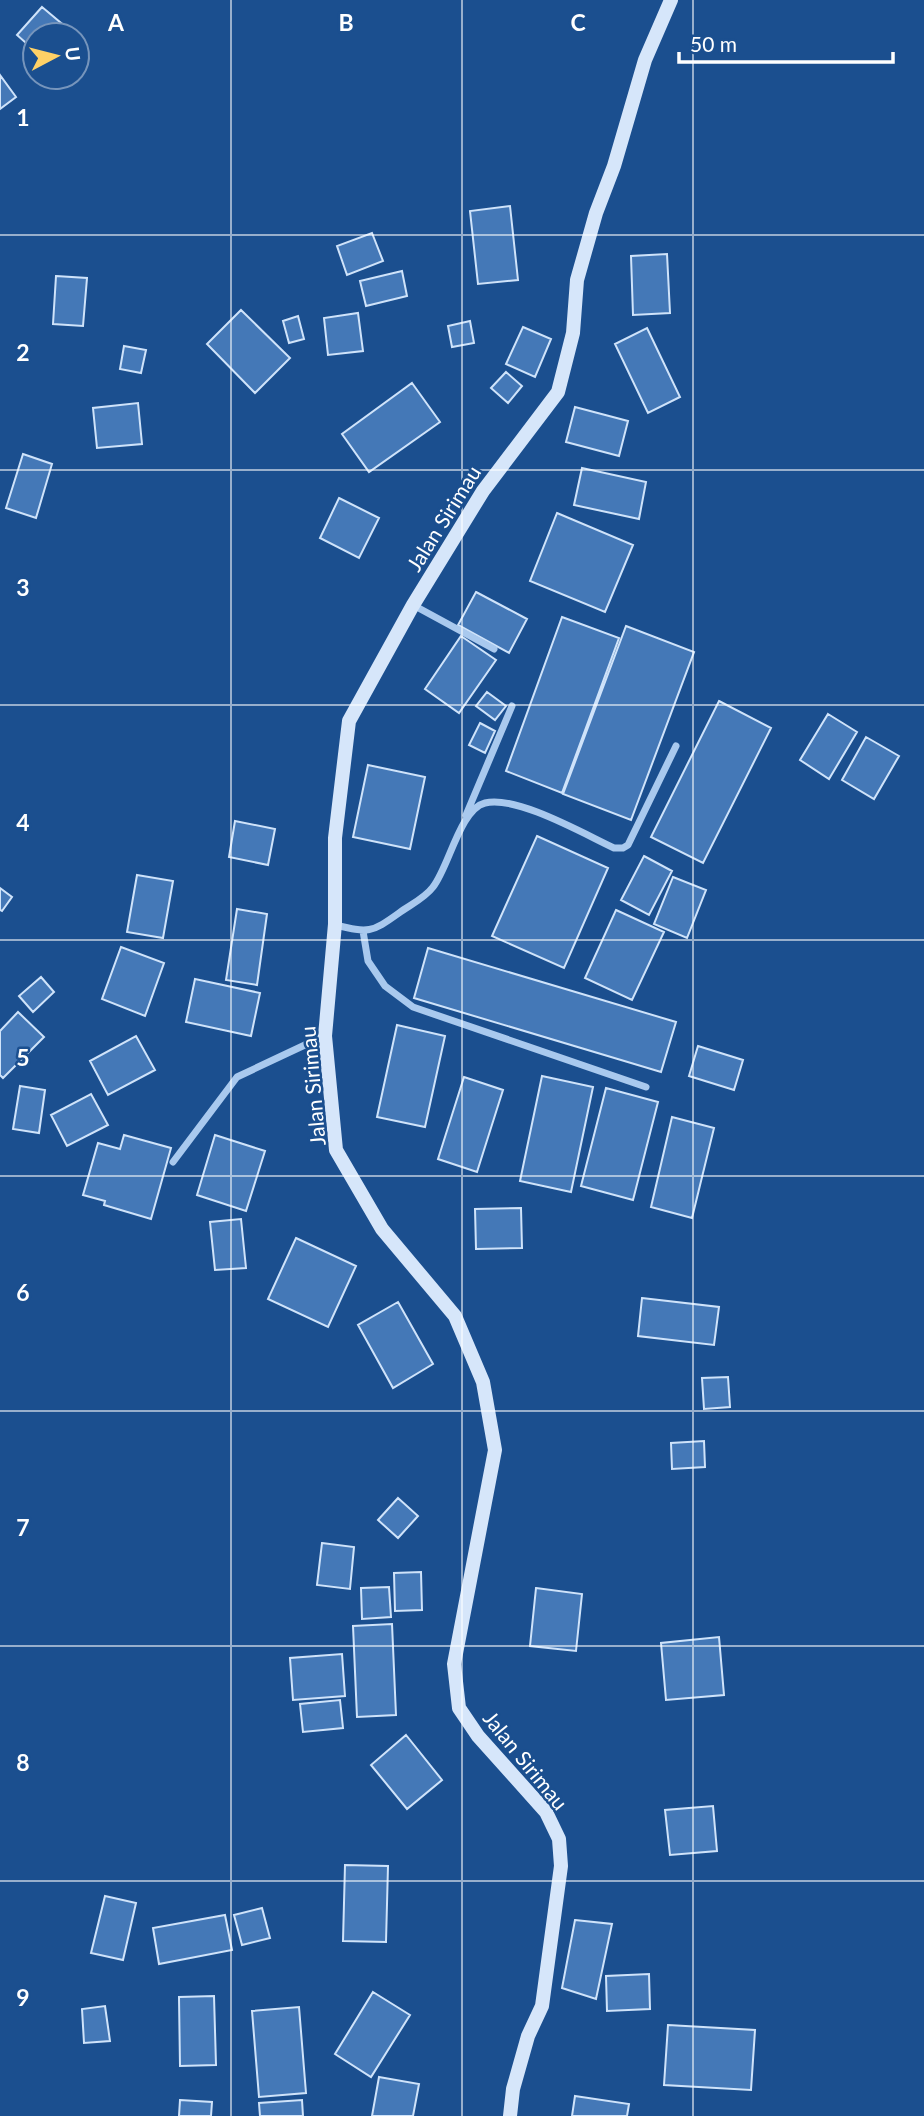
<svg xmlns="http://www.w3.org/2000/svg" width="924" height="2116" font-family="Lato,sans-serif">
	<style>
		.building { fill: #4478b7; stroke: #cfe3fa; stroke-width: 2 }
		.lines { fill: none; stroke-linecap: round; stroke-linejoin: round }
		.street { stroke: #a9c9ee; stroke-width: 7 }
		.secondary { stroke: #d6e6fa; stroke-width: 14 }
		.grid { fill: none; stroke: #fff; stroke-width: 2; stroke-opacity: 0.55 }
		.labels { text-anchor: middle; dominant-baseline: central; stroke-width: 5; stroke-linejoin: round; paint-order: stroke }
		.street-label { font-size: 21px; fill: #fff; stroke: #1b4f8f }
		.grid-label { font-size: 23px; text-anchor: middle; font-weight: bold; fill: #fff; stroke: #1b4f8f; stroke-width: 5; stroke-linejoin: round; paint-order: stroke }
	</style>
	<rect width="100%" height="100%" fill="#1b4f8f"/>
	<path class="building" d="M42,7L73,33L35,35V51L17,35Z
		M0,75L16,97L0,109Z
		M510,206L518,280L478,284L470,211Z
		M372,233L383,261L347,275L337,246Z
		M667,254L670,313L633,315L631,256Z
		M402,271L407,296L366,306L360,281Z
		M56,276L87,278L83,326L53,324Z
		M241,310L290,358L255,393L207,344Z
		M358,313L363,351L328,355L324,318Z
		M298,316L304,339L289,343L283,321Z
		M470,321L474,343L452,347L448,326Z
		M523,327L551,339L535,377L506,364Z
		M647,328L680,397L648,413L615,344Z
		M124,346L146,350L141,373L120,369Z
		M506,372L522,386L508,403L491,388Z
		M412,383L440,422L369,472L342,434Z
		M138,403L142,444L97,448L93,408Z
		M575,407L628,421L619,456L566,442Z
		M23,454L52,464L36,518L6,508Z
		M582,468L646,482L639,519L574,505Z
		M339,498L379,518L359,558L320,538Z
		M557,513L633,545L605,612L530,581Z
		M476,592L527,619L509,653L458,625Z
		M562,617L619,638L562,793L506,771Z
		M626,626L694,652L631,820L563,794Z
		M461,636L496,660L459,713L425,689Z
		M487,692L506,706L495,720L476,706Z
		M719,701L771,728L703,863L651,837Z
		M828,714L857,732L829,779L800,760Z
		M480,723L495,731L485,753L469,745Z
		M866,737L899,756L874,799L842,780Z
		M368,765L425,777L410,849L353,837Z
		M235,821L275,829L268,865L229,857Z
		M537,836L608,868L564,968L492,936Z
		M644,856L672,871L649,915L621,900Z
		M137,875L173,881L163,938L127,932Z
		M673,877L706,890L687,938L654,924Z
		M0,888L12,897L2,911L0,910Z
		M237,909L267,914L257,985L226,980Z
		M616,910L664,932L632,1000L585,978Z
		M121,947L164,963L145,1016L102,999Z
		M428,948L676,1022L661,1072L414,998Z
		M41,977L54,992L33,1012L19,996Z
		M195,979L260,993L251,1036L186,1022Z
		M18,1012L44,1037L3,1078L0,1075V1031Z
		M397,1025L445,1036L425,1127L377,1117Z
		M136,1036L155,1070L108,1095L90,1061Z
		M698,1046L743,1060L734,1090L689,1076Z
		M542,1076L593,1087L571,1192L520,1181Z
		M464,1077L503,1090L477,1172L438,1159Z
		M20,1086L45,1090L39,1133L13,1129Z
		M606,1088L658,1102L633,1200L581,1186Z
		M91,1094L108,1125L67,1146L51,1115Z
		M672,1117L714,1128L692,1218L651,1207Z
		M124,1135L171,1148L151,1219L104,1205L105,1201L83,1195L98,1143L120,1149Z
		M215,1135L265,1151L246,1211L197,1195Z
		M521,1208L522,1248L476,1249L475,1209Z
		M241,1219L246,1268L215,1270L210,1222Z
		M296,1238L356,1266L328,1327L268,1299Z
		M642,1298L719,1307L714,1345L638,1336Z
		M398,1302L433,1364L393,1388L358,1325Z
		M728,1377L730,1407L704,1409L702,1378Z
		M704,1441L705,1467L672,1469L671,1443Z
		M398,1498L418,1516L398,1538L378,1520Z
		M322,1543L354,1547L350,1589L317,1585Z
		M421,1572L422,1610L395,1611L394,1573Z
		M389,1587L391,1617L362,1619L361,1588Z
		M536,1588L582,1594L576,1651L530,1646Z
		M392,1624L396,1715L357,1717L353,1626Z
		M719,1637L724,1695L666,1700L661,1643Z
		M342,1654L345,1696L293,1700L290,1658Z
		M340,1700L343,1728L303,1732L300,1704Z
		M406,1735L442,1780L407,1809L371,1765Z
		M713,1806L717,1851L670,1855L665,1810Z
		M345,1865L388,1866L386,1942L343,1941Z
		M105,1896L136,1903L123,1960L91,1953Z
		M262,1908L270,1938L242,1945L234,1915Z
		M225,1915L232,1950L159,1964L153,1928Z
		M575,1920L612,1924L596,1999L562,1988Z
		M649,1974L650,2009L607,2011L606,1976Z
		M373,1992L410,2015L371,2077L335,2054Z
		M214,1996L216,2065L180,2066L179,1997Z
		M105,2006L110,2041L84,2043L82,2009Z
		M299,2007L306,2093L259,2097L252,2011Z
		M668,2025L755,2030L751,2090L664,2085Z
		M379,2077L419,2084L413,2116H372Z
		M575,2096L629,2104L627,2116H572Z
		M180,2100L212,2102L211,2116H179Z
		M302,2100L303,2116H260L259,2103Z"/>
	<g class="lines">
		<path class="street" d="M413,605L494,649
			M466,815L512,706
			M335,925C369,933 371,933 399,913C410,905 425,898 433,887C449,867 460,809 485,803C516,795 584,834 614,848H623L628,845L676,746
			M363,931L368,961L385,986L413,1007L646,1087
			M173,1162L237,1077L324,1036"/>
		<path class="secondary" d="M510,2116L513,2089L528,2036L542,2006L561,1866L559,1839L546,1812L478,1736L459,1708L454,1664L495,1450L483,1382L455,1316L382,1229L336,1150L325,1036L335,924V838L349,721L413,605L483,491L558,392L573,333L577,280L596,213L614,166L645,60L671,0"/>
	</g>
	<path class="grid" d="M231,0V2116M462,0V2116M693,0V2116M0,235H924M0,470H924M0,705H924M0,940H924M0,1176H924M0,1411H924M0,1646H924M0,1881H924"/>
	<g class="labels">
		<g class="street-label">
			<text transform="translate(443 518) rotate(-58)">Jalan Sirimau</text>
			<text transform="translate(312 1086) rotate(-95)">Jalan Sirimau</text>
			<text transform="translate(526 1760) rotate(51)">Jalan Sirimau</text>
		</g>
	</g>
	<g class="grid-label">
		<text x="116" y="31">A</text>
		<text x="346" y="31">B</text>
		<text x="578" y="31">C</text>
		<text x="23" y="126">1</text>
		<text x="23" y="361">2</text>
		<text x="23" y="596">3</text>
		<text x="23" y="831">4</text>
		<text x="23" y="1066">5</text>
		<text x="23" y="1301">6</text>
		<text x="23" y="1536">7</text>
		<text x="23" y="1771">8</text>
		<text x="23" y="2006">9</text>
	</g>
	<g transform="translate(56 56) rotate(83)"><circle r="33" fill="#1b4f8f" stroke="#7695bc" stroke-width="2"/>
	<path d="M0-5L12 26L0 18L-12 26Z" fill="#ffd166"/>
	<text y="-10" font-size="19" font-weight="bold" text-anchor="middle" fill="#ffffff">U</text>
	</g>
	<path d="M679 52v10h214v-10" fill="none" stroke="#ffffff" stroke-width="3.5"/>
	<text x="690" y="52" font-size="21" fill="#ffffff" stroke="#1b4f8f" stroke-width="5" paint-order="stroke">50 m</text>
</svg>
